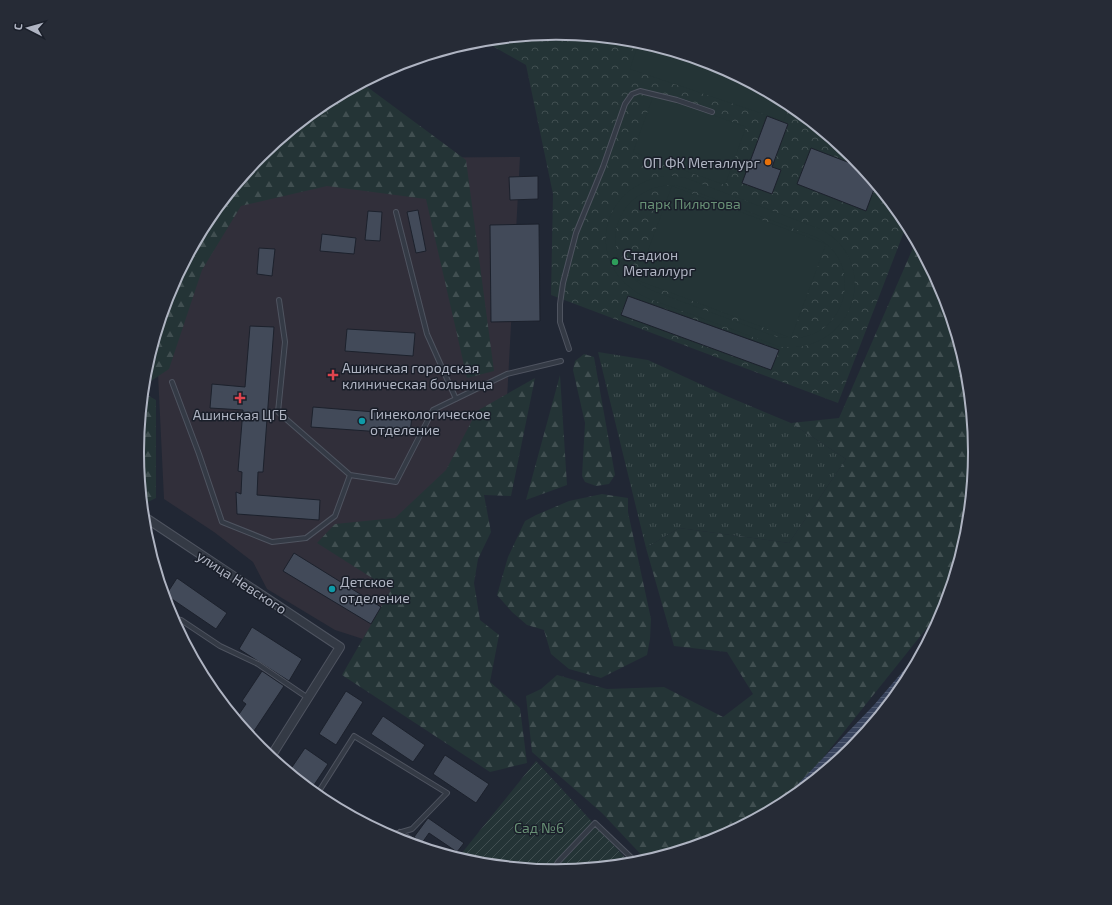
<svg xmlns="http://www.w3.org/2000/svg" width="1112" height="905" font-family="'Exo 2',sans-serif">
	<style>
		.medical { fill: #312f3a }
		.grass { fill: url(#grass-tufts) }
		.forest { fill: url(#forest-firs) }
		.park { fill: url(#park-crowns) }
		.garden { fill: url(#garden-furrows) }
		.pitch { fill: #243436; fill-rule: evenodd }
		.water { fill: url(#water-rules) }
		.building { fill: #424a59; stroke: #1c212c }
		.lines { fill: none; stroke-linecap: round; stroke-linejoin: round }
		.lane-casing { stroke: #4f5460; stroke-width: 6 }
		.street-casing { stroke: #4f5460; stroke-width: 10 }
		.lane { stroke: #343a45; stroke-width: 4 }
		.street { stroke: #343a45; stroke-width: 8 }
		.food-dot { fill: #e8710a; stroke: #1a1f2a; stroke-width: 1.5 }
		.leisure-dot { fill: #2e9e5b; stroke: #1a1f2a; stroke-width: 1.5 }
		.health-dot { fill: #e0444e; stroke: #1a1f2a; stroke-width: 1.5 }
		.culture-dot { fill: #0f9aa8; stroke: #1a1f2a; stroke-width: 1.5 }
		.labels { text-anchor: middle; dominant-baseline: central; stroke-width: 3; stroke-linejoin: round; paint-order: stroke }
		.poi-label { font-size: 14px; fill: #afb4c2; stroke: #1a1f2a; text-anchor: start }
		.park-label { font-size: 14px; fill: #689075; stroke: #1a1f2a }
		.street-label { font-size: 14px; fill: #afb4c2; stroke: #1a1f2a }
		.rim { fill: none; stroke: #afb4c2; stroke-width: 2 }
	</style>
	<defs>
		<pattern id="grass-tufts" width="24" height="20" patternUnits="userSpaceOnUse"><rect width="24" height="20" fill="#243436"/><path d="M3 7l-1-3M5 7V3M7 7l1-3M15 17l-1-3M17 17v-4M19 17l1-3" fill="none" stroke="#414f51"/></pattern>
		<pattern id="forest-firs" width="22" height="20" patternUnits="userSpaceOnUse"><rect width="22" height="20" fill="#243436"/><path d="M5 1l3.5 6h-7zM16 11l3.5 6h-7z" fill="#414f51"/></pattern>
		<pattern id="park-crowns" width="20" height="18" patternUnits="userSpaceOnUse"><rect width="20" height="18" fill="#243436"/><path d="M2 6a3 3 0 1 1 6 0M12 15a3 3 0 1 1 6 0" fill="none" stroke="#414f51"/></pattern>
		<pattern id="garden-furrows" width="10" height="10" patternUnits="userSpaceOnUse"><rect width="10" height="10" fill="#243436"/><path d="M-1 1l2-2M0 10L10 0M9 11l2-2" fill="none" stroke="#414f51"/></pattern>
		<pattern id="water-rules" width="6" height="5" patternUnits="userSpaceOnUse"><rect width="6" height="5" fill="#38435c"/><path d="M0 2.5h6" fill="none" stroke="#525c72"/></pattern>
	</defs>
	<rect width="100%" height="100%" fill="#212734"/>
	<path class="medical" d="M520,157L506,418L448,607L363,639L335,630L267,589L253,562L214,532L164,499L156,332L169,292L257,159Z"/>
	<path class="grass" d="M598,352L648,360L724,395L791,423L846,459L789,543L679,528L646,548Z"/>
	<path class="forest" d="M362,83L466,160L494,371L467,378L426,199L327,186L241,206L202,270L169,369L148,383H143L145,370L169,292L207,219L260,156L323,104Z
		M916,241L944,292L967,371L975,453L967,535L946,604L795,793L779,807L716,840L647,861L602,813L532,752L526,696L541,689L557,675L607,689L664,687L723,717L753,694L727,652L674,646L646,548L679,528L789,543L846,459L791,423L839,418Z
		M584,354L594,357L615,475L609,484L596,486L585,482L582,476L585,423L573,370L575,361Z
		M560,375L567,485L526,500Z
		M535,378L511,496L484,495L491,532L478,559L474,583L480,620L499,635L490,682L520,708L527,763L490,772L342,675L391,590L317,543L335,524L395,518L446,470L477,411Z
		M142,395H147L156,400V498L142,505L137,452Z
		M602,494L628,498V512L651,619L650,639L647,655L601,678L569,669L551,654L544,630L527,625L512,612L497,595L508,557L525,521L536,515L569,501Z"/>
	<path class="park" d="M556,33L638,41L717,65L789,104L853,156L905,220L907,224L838,403L551,295L553,194L526,65L482,40Z
		M350,89L340,111L314,117L310,114L323,104Z"/>
	<path class="garden" d="M536,761L632,865L556,872L474,864L457,859Z"/>
	<path class="pitch" d="M639,41L717,65L789,104L784,121L630,69Z
		M654,94L746,127L725,185L633,152Z
		M664,176H673L686,178L820,229C871,254 864,326 811,344C801,348 791,347 780,347L647,298C584,269 596,188 664,176ZM673,185L683,187L813,236C867,259 848,340 791,338L826,244L672,186L637,280L791,338L777,337L651,290C593,263 610,187 673,185Z"/>
	<path class="water" d="M927,643L905,686L852,749L789,801L773,810L874,705Z"/>
	<path class="building" d="M767,116L788,124L772,167L781,170L772,194L742,183Z
		M811,148L863,168L876,184L866,211L797,184Z
		M538,176V199L510,200L509,177Z
		M418,210L426,251L416,253L407,212Z
		M368,211L382,212L380,241L365,240Z
		M539,224L540,321L491,322L490,225Z
		M322,234L356,238L354,254L320,251Z
		M259,248L275,249L272,276L257,274Z
		M628,296L779,350L771,370L621,315Z
		M250,326L274,327L263,472H258L257,495L320,500L319,520L237,514L236,492L241,494L242,472L238,471L243,410L210,408L212,384L245,387Z
		M347,329L415,333L413,356L345,351Z
		M313,407L412,415L410,434L311,427Z
		M294,553L381,607L371,624L283,571Z
		M177,578L227,613L216,629L166,595Z
		M252,627L302,659L289,681L239,649Z
		M262,671L284,686L250,737L235,720L246,704L242,701Z
		M346,691L363,702L336,745L319,734Z
		M383,716L425,745L413,762L371,734Z
		M305,748L328,764L310,791L288,773Z
		M445,755L489,784L476,803L433,774Z
		M428,818L464,843L457,852L429,833L422,843L414,837Z"/>
	<g class="lines">
		<g class="lane-casing">
			<path id="lane" d="M396,212L427,334L456,399
				M279,300L285,342L278,412L350,475L396,482L433,410L507,374L561,361
				M569,349L560,322V304L563,283L576,233L603,167L625,104L632,94L640,91L677,100L712,112
				M172,382L199,454L222,522L272,542L306,538L335,516L350,475
				M171,618L181,620L220,646L258,664L308,698
				M316,796L354,736L447,793L412,829L388,836
				M400,832L424,849
				M552,872L558,862L595,823L638,864"/>
		</g>
		<g class="street-casing">
			<path id="street" d="M143,516L340,647L270,758"/>
		</g>
		<use href="#lane" class="lane"/>
		<use href="#street" class="street"/>
	</g>
	<circle class="food-dot" cx="768" cy="162" r="4"/>
	<circle class="leisure-dot" cx="615" cy="262" r="4"/>
	<g class="health-dot">
		<path d="M331 369h4v4h4v4h-4v4h-4v-4h-4v-4h4z"/>
		<path d="M238 392h4v4h4v4h-4v4h-4v-4h-4v-4h4z"/>
	</g>
	<g class="culture-dot">
		<circle cx="362" cy="421" r="4"/>
		<circle cx="332" cy="589" r="4"/>
	</g>
	<g class="labels">
		<g class="poi-label">
			<text x="760" y="162" text-anchor="end">ОП ФК Металлург</text>
			<text x="623" y="254">Стадион<tspan x="623" dy="16">Металлург</tspan></text>
			<text x="342" y="367">Ашинская городская<tspan x="342" dy="16">клиническая больница</tspan></text>
			<text x="370" y="413">Гинекологическое<tspan x="370" dy="16">отделение</tspan></text>
			<text x="240" y="414" text-anchor="middle">Ашинская ЦГБ</text>
			<text x="340" y="581">Детское<tspan x="340" dy="16">отделение</tspan></text>
		</g>
		<g class="park-label">
			<text x="690" y="203">парк Пилютова</text>
			<text x="539" y="827">Сад №6</text>
		</g>
		<g class="street-label">
			<text transform="translate(242 582) rotate(33)">улица Невского</text>
		</g>
	</g>
	<path d="M0 0H1112V905H0ZM144 452a412 412 0 1 1 824 0a412 412 0 1 1-824 0Z" fill="#262b36" fill-rule="evenodd"/>
	<path class="rim" d="M144 452a412 412 0 1 1 824 0a412 412 0 1 1-824 0Z"/>
	<g transform="translate(28 28) rotate(276)" stroke="#1a1f2a" stroke-width="3" paint-order="stroke">
	<path d="M0-3L7 15L0 10L-7 15Z" fill="#afb4c2"/>
	<text y="-6" font-size="11" font-weight="bold" text-anchor="middle" fill="#afb4c2">С</text>
	</g>
</svg>
